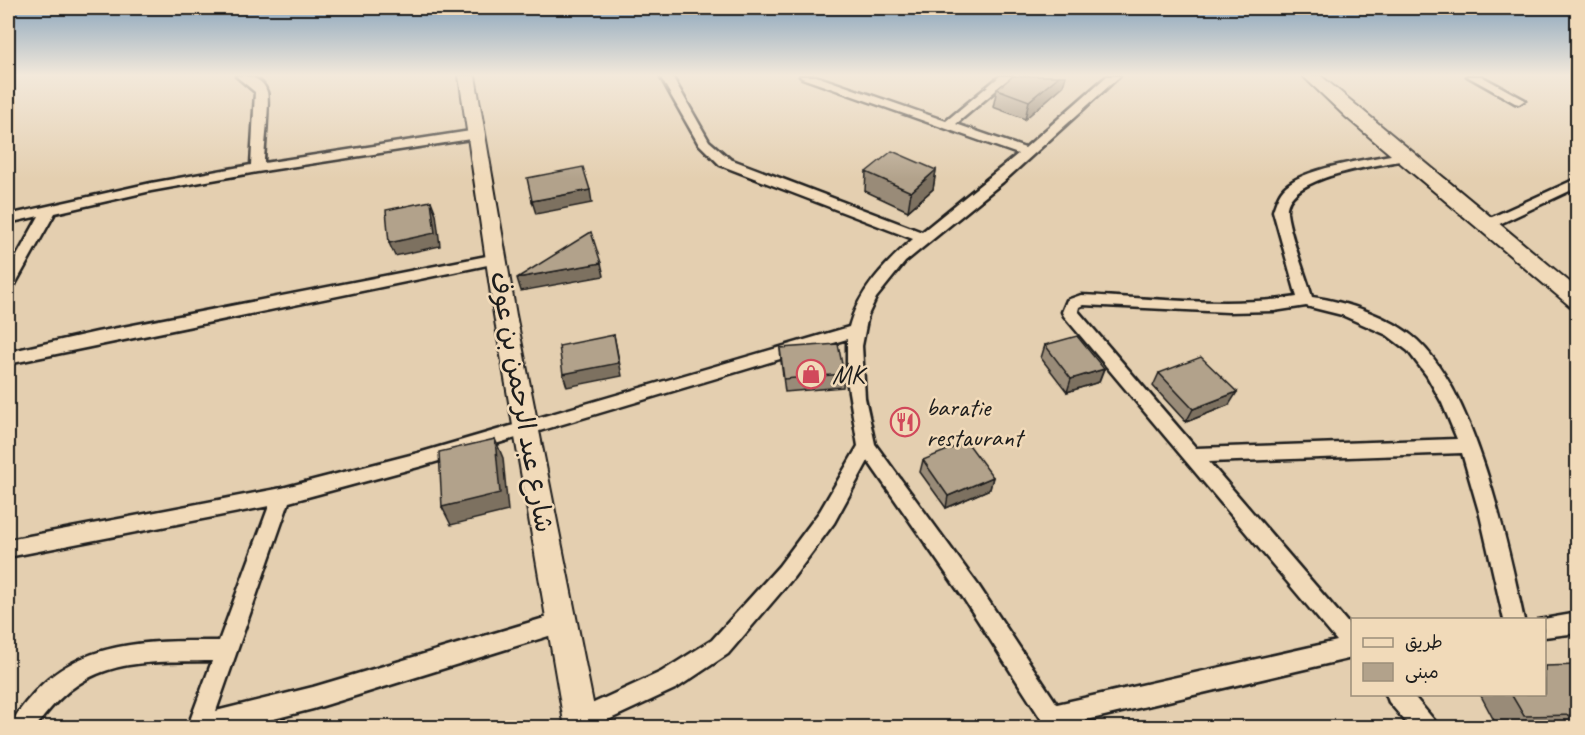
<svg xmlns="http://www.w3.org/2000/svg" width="1585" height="735" font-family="Caveat,'Playpen Sans Arabic',sans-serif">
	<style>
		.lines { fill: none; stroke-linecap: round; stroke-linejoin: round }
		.street-casing { stroke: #1c1c1c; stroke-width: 5 }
		.secondary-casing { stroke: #1c1c1c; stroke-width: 4 }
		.street { fill: #f1dab9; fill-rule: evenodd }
		.secondary { fill: #f1dab9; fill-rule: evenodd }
		.wall { fill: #998b78; stroke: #1c1c1c; stroke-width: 1.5 }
		.shaded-wall { fill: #7d7161; stroke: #1c1c1c; stroke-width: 1.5 }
		.building { fill: #b2a28b; stroke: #1c1c1c; stroke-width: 1.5 }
		.labels { text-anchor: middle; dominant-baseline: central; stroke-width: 5; stroke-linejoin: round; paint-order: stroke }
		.poi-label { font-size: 26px; fill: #1c1c1c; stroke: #f1dab9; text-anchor: start }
		.street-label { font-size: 26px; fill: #1c1c1c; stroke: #f1dab9 }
	</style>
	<rect width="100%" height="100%" fill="#e4cfb0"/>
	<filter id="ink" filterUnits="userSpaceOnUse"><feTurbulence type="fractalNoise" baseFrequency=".0167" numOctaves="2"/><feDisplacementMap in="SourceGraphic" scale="12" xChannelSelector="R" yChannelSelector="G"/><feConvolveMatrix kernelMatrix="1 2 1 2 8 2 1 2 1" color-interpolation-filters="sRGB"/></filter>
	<g filter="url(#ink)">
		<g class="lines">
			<g class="street-casing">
				<path id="street" d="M236,76C248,75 263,78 267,92C270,102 264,150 264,163L477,130L483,134L477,138L257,172L151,191L55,213L13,288L8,289V272L39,216L8,223V215L151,183L251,165L255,92Z
					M660,76H672L709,141L730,159L922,232L1018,154L802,78L800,76H816L946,121L1000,76H1013L956,124L1025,148L1107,76H1120L1003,182L905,262L876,298L868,315L862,346L865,398L875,444L978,585L1057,704L1337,641L1064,316L1062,312L1067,300L1081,295C1152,298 1227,308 1297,297L1273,211C1276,202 1279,192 1286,186C1308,166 1375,159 1405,152L1410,153L1411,156L1410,159C1383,165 1283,175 1287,213C1290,236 1305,273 1312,297C1347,302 1390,316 1417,340C1476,394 1507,542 1524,620H1504L1480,515L1462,453L1209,462L1352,628V658L1070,724L1071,728H1047L964,599L868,461L834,523L793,578L728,654L677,688L591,728H571L569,721L572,713L661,672L712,640L779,566L820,511L858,446L847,380V339L422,466L289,502L216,711L313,687L561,613L568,616L571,623L568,630L313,709L238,728L188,726L212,661C133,662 85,658 35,728H10C15,715 24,704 34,693C82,639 152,641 219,641L269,506L8,557V540L282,488L422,452L849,327C859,290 885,264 913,239L720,165L698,143ZM1083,305L1228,312L1274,311L1306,306L1342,315L1387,335L1408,351L1427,376L1442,403L1457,439L1196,448L1078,311L1079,307Z
					M1467,76H1481L1525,100L1519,104L1515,103Z
					M1578,178V187L1491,228H1481L1479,225L1481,222Z
					M497,254L504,259L502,262L8,364V352L97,332Z
					M1578,613V633L1544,637V620H1538Z
					M1386,694H1412L1434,720L1437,728H1411L1389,702Z"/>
			</g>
			<g class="secondary-casing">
				<path id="secondary" d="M459,76H475L516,315L598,728H565L494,315Z
					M1303,76H1321L1578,289V309L1570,306L1346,117Z"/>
			</g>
			<use href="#street" class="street"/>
			<use href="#secondary" class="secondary"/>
		</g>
		<path class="wall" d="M1063,86L1025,119L993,107L997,89Z
			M936,170L933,189L908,211L865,191L866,172Z
			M1045,345L1099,382L1067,392L1041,358Z
			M780,348L844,374L843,387L785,392L781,361Z
			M1159,373L1229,405L1186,422L1153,386Z
			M923,460L993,477L990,489L946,508L920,472Z
			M1578,665V728H1498L1480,694H1545Z"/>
		<path class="shaded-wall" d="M1059,76H1066L1063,86L1025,119L1029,101Z
			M936,170L933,189L908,211L911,192Z
			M590,190L592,203L536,214L532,201Z
			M431,201L436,214L440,246L395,256L389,243Z
			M601,263L604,276L521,291L517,278Z
			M614,335L622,376L567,387L563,374Z
			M1104,369L1099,382L1067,392L1071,379Z
			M1237,392L1229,405L1186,422L1193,409Z
			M495,439L503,458L508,511L451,525L442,507Z
			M993,477L990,489L946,508L948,496Z"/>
		<path class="building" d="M1013,76H1059L1029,101L997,89Z
			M892,151L936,170L911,192L866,172Z
			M583,167L590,190L532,201L527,178Z
			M431,201L435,233L389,243L386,210Z
			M591,232L601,263L517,278Z
			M614,335L619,363L563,374L559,346Z
			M1077,336L1104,369L1071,379L1045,345Z
			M838,344L844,374L784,379L780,348Z
			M1201,357L1237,392L1193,409L1159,373Z
			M495,439L500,493L442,507L439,452Z
			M967,442L993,477L948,496L923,460Z
			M1578,665V715L1524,716L1511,694H1545V666Z"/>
	</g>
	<linearGradient id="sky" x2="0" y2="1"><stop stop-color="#8aa5bc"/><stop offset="0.42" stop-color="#f3e9db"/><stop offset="1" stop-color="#f3e9db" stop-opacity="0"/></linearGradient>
	<rect width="1585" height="179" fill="url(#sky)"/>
	<defs>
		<g id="shop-ring" transform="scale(1.5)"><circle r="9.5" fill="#f1dab9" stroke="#d1495b" stroke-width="1.5"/><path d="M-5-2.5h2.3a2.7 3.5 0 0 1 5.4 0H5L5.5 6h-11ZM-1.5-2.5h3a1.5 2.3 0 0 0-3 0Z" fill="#d1495b"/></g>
		<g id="restaurant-ring" transform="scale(1.5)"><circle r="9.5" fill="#f1dab9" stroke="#d1495b" stroke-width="1.5"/><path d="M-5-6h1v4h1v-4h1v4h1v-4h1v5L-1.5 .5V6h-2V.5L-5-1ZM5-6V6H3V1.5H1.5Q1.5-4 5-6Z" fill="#d1495b"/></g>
	</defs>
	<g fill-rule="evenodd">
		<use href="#shop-ring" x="811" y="374"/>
		<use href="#restaurant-ring" x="905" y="422"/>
	</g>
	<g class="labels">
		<g class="poi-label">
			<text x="832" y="374">MK</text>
			<text x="926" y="407">baratie<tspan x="926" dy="30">restaurant</tspan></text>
		</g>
		<g class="street-label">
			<text transform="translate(522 402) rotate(80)">شارع عبد الرحمن بن عوف</text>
		</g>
	</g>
	<rect width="1585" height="735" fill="none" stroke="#f1dab9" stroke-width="30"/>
	<rect x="15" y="15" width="1555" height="705" fill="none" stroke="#1c1c1c" stroke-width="2" filter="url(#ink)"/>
	<rect x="1351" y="618" width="195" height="78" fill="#f1dab9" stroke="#9c8e7a" stroke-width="1.5"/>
	<rect x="1363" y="638" width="30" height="9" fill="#f1dab9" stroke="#9c8e7a" stroke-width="1.5"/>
	<text x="1405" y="648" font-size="18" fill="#1c1c1c">طريق</text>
	<rect x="1363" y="663" width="30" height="18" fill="#b2a28b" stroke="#9c8e7a" stroke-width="1.5"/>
	<text x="1405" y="678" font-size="18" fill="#1c1c1c">مبنى</text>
</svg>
